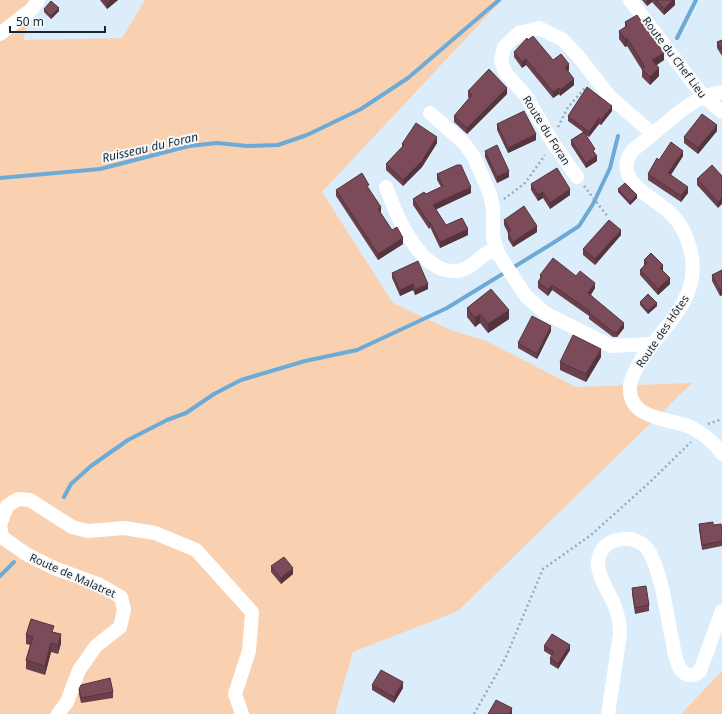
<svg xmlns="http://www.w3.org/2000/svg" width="722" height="714" font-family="'Noto Sans',sans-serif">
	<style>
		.green { fill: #f9d1b1 }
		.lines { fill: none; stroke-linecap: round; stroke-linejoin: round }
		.stream { stroke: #6caad7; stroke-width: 4 }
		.path { stroke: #99abb8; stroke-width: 2.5; stroke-dasharray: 2 3; stroke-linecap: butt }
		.minor { stroke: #fff; stroke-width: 14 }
		.wall { fill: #6a404d }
		.shaded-wall { fill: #56343e }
		.building { fill: #7b4b59; stroke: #56343e }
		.labels { text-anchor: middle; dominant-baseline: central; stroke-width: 4; stroke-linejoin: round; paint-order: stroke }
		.street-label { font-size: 11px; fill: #152733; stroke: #f8f8f8 }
		.water-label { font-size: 12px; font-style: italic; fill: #112d40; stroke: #f8f8f8 }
	</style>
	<rect width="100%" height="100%" fill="#dbedfb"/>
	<path class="green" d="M0,0H35L23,40L122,38L145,0H502L322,192L393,303L451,330L486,341L576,387L692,383L458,611L353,652L335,714H0Z
		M722,671V714H681Z"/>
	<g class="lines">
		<path class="stream" d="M677,38L696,0
			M0,178L100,169L189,146L217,143L247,146L278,145L307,135L361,109L408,78L499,0
			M64,497L71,484L91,466L128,440L167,420L186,413L214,394L241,380L305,361L357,350L447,308L553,243L579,226L593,204L610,168L618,136
			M0,576L14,562"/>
		<path class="path" d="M558,127L568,107L586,87
			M584,186L608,217
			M504,199L525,183L545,155
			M708,424L722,419
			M474,714L505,659L543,569L591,535L650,482L691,442"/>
		<path class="minor" d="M630,0L703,96L722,112
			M0,34L32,9L38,0
			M722,92L703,96L682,110L632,151C611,182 656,197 673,216C682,225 687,237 690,248C703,296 667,322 643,357C638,365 630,378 630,387C628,420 669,418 690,427C702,433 715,443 722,454
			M430,113L464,143L474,157L490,194L493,208V238L499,255L526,296L545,313L611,346L652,344
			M577,177L553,143L526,96L505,72L501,61L504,47L519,33L539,28L563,40L578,56L610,97L653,134
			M386,187C396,215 420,274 457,271C471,270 479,256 491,251L499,255
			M58,714L67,702L79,670L96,646L120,627L124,610L121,597L98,584L54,568L26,554L2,537L0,525L7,506L18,499L30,500L72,527L88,531L124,528L155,533L196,550L252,612L249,651L235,694L242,714
			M608,714L620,634C620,623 618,614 614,604C609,592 597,576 598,562C600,535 639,531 650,553C663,579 666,612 672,639C674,649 675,663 682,671C688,677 694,676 700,671L722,611"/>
	</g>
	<path class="wall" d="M100,0H118L107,9Z
		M642,0H675V5L664,15L652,2L647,6Z
		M44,9L59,11L51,19L44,12Z
		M625,22L664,60L657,65L659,76L650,85L642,77V70L627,46L625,47L619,39V31L625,27Z
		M528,40L553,60L569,70L568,71L574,85L560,96L559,94L553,98L526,65L522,68L514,57V52Z
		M722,40V56L717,48V42Z
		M468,91L507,94L467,134L454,122V116L469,98L468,97Z
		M612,111L601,125L599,124L589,137L586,135L595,154L597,161L586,168L571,145V140L583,132L568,121V116Z
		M497,124L536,140L508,153L497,130Z
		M717,131L698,154L684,143V137Z
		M437,143L422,167L403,186L386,170V164L402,147V144Z
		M485,151L509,177L497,183L485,157Z
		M683,156L671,175L688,193L681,202L648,180V174L659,160Z
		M437,174L471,193L436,209L446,225L468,235L440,248L430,227L429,229L413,205V199L426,194L441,187L437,180Z
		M722,176L718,208L697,185V179Z
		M531,184L570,195L550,209L543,198L538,201L531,190Z
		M369,189L381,213L392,230L403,244L378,260L336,196V190Z
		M618,189L637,198L630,205L618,192Z
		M504,220L537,232L513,247L508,239V233L504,225Z
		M621,235L595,265L583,255V249Z
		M644,260L663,271L670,284L658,295L640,275V270L644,265Z
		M722,270V295L720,296L712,281V275Z
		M392,273L428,289L415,295L413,290L400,296L392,278Z
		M540,275L576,276L595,288L591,295L624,328L617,337H613L589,319V316L552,290L548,296L538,288V282L540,279Z
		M640,302L657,306L648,314L640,305Z
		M467,308L509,319L488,333L480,323L475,327L467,317Z
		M551,331L537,359L518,348V343Z
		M601,357L586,382L560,370V362Z
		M699,524L713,525L722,532V546L702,550L699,529Z
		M271,566L293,574L281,584L271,572Z
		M632,588L649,605V611L635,614L632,594Z
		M54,632L61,643L58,654L51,652L45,675L26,669V660L30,645L26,644V635Z
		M544,646L570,650L558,669L550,664V658L552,656L544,651Z
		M372,685L403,688L394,703L372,690Z
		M79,689L113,692V698L81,703L79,694Z"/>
	<path class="shaded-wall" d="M111,0H118L107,9V3Z
		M647,0H652V2L647,6Z
		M673,0H675V5L664,15V9Z
		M59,8V11L51,19V16Z
		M627,38V46L625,47V39Z
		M664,53V60L652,67V60Z
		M526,59V65L522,68V62Z
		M569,64V70L565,73V67Z
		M659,68V76L650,85V77Z
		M574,79V85L560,96V90Z
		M507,88V94L467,134V128Z
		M559,88V94L553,98V92Z
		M612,106V111L601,125V120Z
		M599,118V124L589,137V132Z
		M717,125V131L698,154V148Z
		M536,134V140L508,153V148Z
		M437,137V143L422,167L403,186V180Z
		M683,151V156L668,179V173Z
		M597,156V161L586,168V163Z
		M509,171V177L497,183V177Z
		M471,187V193L433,211V205Z
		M688,187V193L681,202V196Z
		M570,189V195L550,209V203Z
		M543,192V198L538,201V195Z
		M637,195V198L630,205V202Z
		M722,198V204L718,208V202Z
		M381,207V213L378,209Z
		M430,222V227L429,229V223Z
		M537,226V232L513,247V242Z
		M468,229V235L440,248V242Z
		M621,230V235L595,265V259Z
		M403,238V244L378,260V254Z
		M663,265V271L660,268Z
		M670,278V284L658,295V289Z
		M595,283V288L588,299V293Z
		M413,284V290L400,296V290Z
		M428,284V289L415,295V290Z
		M552,285V290L548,296V290Z
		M722,289V295L720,296V290Z
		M657,303V306L648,314V311Z
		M509,310V319L488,333V324Z
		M480,314V323L475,327V318Z
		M624,323V328L617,337V332Z
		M551,326V331L537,359V354Z
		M601,349V357L586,382V374Z
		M293,568V574L281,584V578Z
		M61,634V643L58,654V645Z
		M51,643V652L45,675V666Z
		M570,645V650L558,669V664Z
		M403,682V688L394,703V697Z
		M512,708V714H509Z"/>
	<path class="building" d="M105,0H111L107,3Z
		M656,0H673L664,9Z
		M51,1L59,8L51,16L44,9Z
		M637,15L664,53L652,60L659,68L650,77L642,69L645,67L627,38L625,39L619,31L627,26L625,22Z
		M533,36L553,60L561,54L569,64L565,67L574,79L560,90L559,88L553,92L526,59L522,62L514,52L527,38L528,40Z
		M722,40V50L717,42Z
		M489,69L507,88L467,128L454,116L472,95L468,91Z
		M587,87L612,106L601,120L599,118L589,132L568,116Z
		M524,111L536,134L508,148L497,124Z
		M702,114L717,125L698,148L684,137Z
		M416,123L437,137L422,161L403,180L386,164L404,145L402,144Z
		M584,132L595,149L593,151L597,156L586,163L571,140Z
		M671,142L683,151L668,173L688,187L681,196L648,174L657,158L659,160Z
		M497,145L509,171L497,177L485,151Z
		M457,165H461L471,187L433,205L446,225L462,218L468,229L440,242L430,222L429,223L413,199L424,192L426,194L443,186L437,174Z
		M712,165L722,176V198L718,202L697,179Z
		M557,168L570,189L550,203L543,192L538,195L531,184Z
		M362,173L369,185L367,186L381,207L378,209L392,230L397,227L403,238L378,254L336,190Z
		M625,183L637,195L630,202L618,189Z
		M524,206L537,226L513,242L508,233L511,231L504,220Z
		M609,220L621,230L595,259L583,249Z
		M651,253L663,265L660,268L670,278L658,289L640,270L647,263L644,260Z
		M553,258L576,276L580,271L595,283L588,293L624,323L617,332H613L589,313L590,311L552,285L548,290L538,282L542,276L540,275Z
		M418,261L428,284L415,290L413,284L400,290L392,273Z
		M722,270V289L720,290L712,275Z
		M491,289L509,310L488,324L480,314L475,318L467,308Z
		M648,294L657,303L648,311L640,302Z
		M532,316L551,326L537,354L518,343Z
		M573,335L601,349L586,374L560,362Z
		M713,522V525L721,524L722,532V541L702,545L699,524Z
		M284,557L293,568L281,578L271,566Z
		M646,586L649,605L635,608L632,588Z
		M31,619L54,626L52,632L61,634L58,645L51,643L45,666L26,660L33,637L26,635Z
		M552,634L570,645L558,664L550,658L554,652L544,646Z
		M381,670L403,682L394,697L372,685Z
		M110,678L113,692L81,698L79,689L81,685Z
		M496,700L512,708L509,714H488Z"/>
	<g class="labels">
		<g class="street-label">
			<text transform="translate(675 57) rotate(53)">Route du Chef Lieu</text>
			<text transform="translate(547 130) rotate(58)">Route du Foran</text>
			<text transform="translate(662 331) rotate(-56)">Route des Hôtes</text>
			<text transform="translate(73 575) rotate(24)">Route de Malatret</text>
		</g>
		<g class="water-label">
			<text transform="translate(150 147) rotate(-13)">Ruisseau du Foran</text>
		</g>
	</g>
	<path d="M10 26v6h95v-6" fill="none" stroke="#152733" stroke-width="2"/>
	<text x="16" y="26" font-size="12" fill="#152733" stroke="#f8f8f8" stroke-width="3" paint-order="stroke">50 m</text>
</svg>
